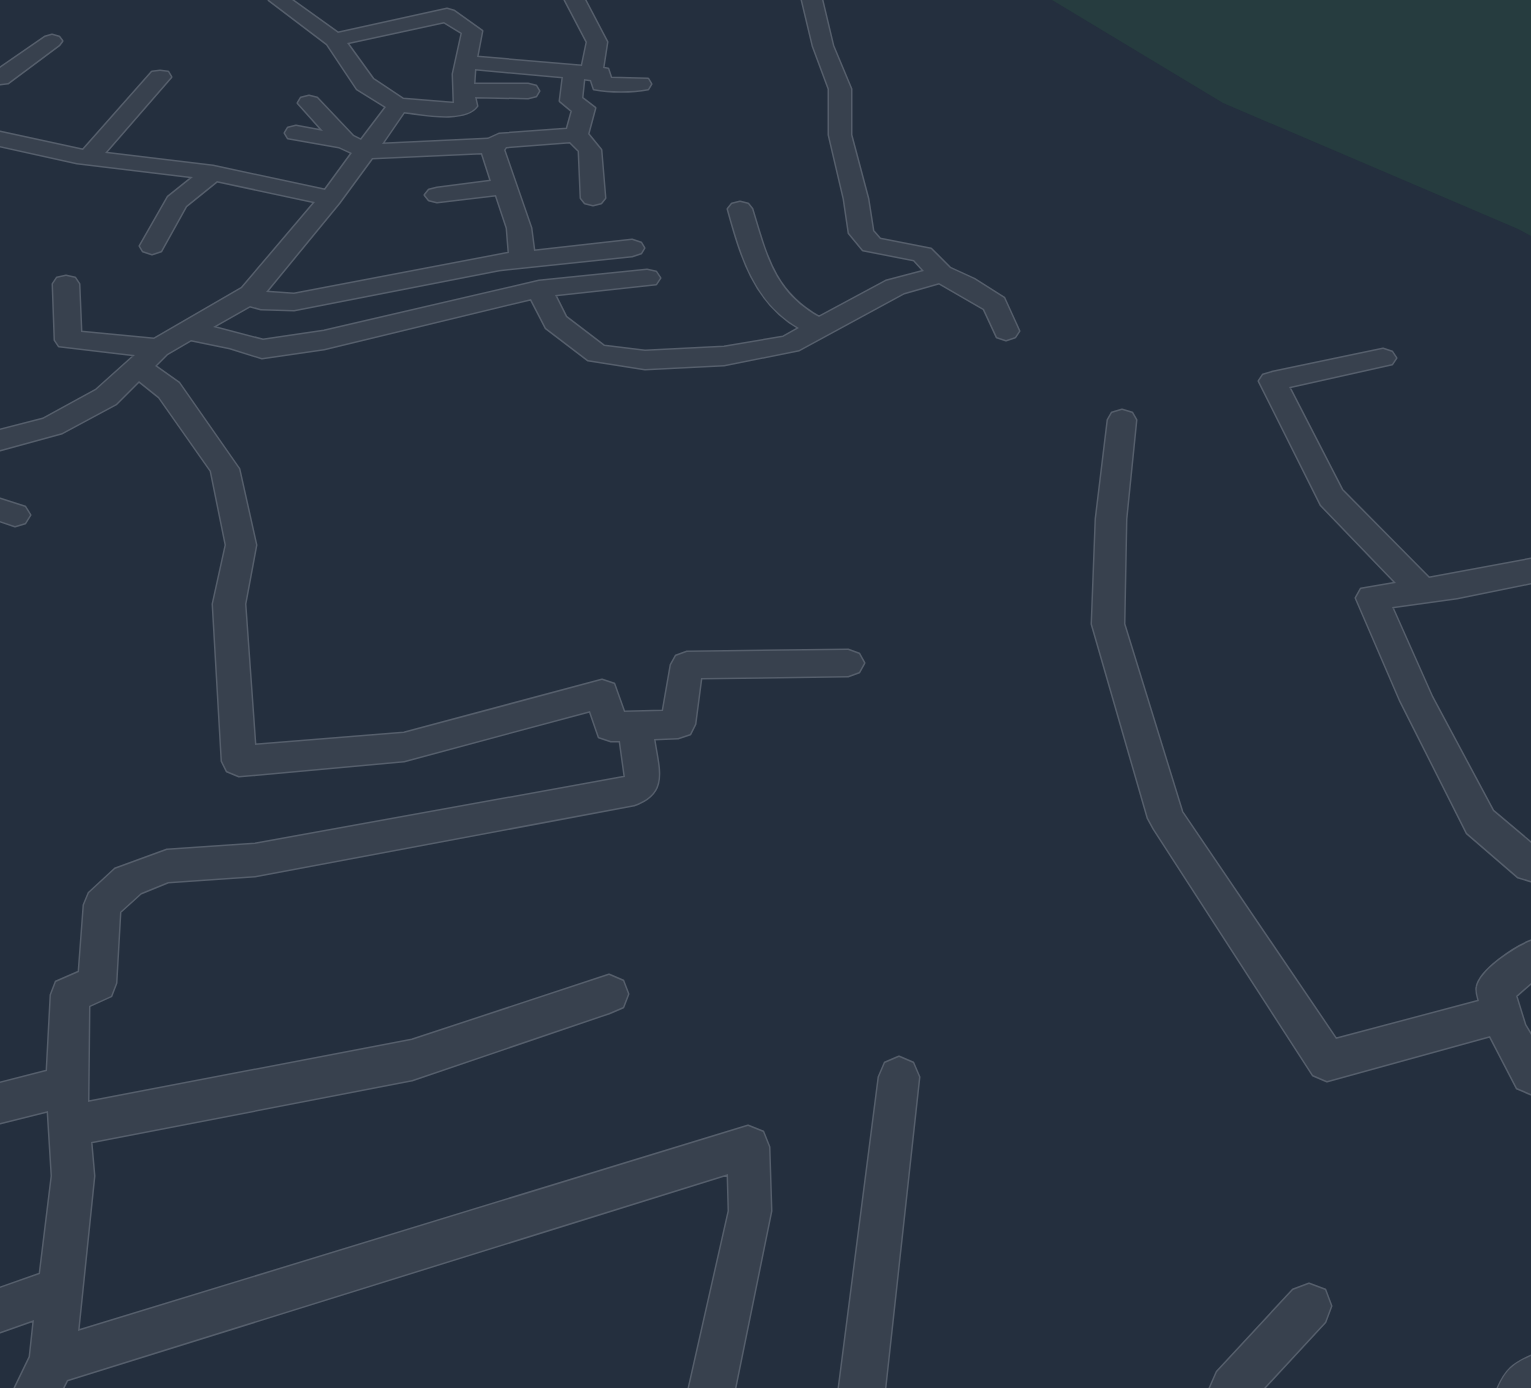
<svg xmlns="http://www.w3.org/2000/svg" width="1531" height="1388" font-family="'Open Sans',sans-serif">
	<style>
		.green { fill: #263c3f }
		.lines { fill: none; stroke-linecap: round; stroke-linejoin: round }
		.minor-casing { stroke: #565f6c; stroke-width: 3 }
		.minor { fill: #38414e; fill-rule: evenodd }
	</style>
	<rect width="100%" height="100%" fill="#242f3e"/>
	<path class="green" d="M1052,0H1531V236L1518,229L1223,103Z"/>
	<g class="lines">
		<g class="minor-casing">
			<path id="minor" d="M269,0H292L338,33L447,9L454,11L482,31L477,57L582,66L587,42L565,0H585L607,42L603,68L608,69L611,78L648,79L651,84L648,89C632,92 610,92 594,89L591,80L584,79L582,98L595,108L588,134L601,150L605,198L601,203L593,205L585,203L581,198L579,151L570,142L506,147L504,150L531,228L534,251L632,240L641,243L644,248L641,253L632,256L499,270L294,310L261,309L250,306L213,327L263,340L324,331L539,281L647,270L656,272L660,278L656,284L555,295L566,317L604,346L645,351L724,347L783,337L799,328C754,302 741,256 728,209L732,204L740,202L748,204L752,209C766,255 774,292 819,317L886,281L924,271L914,260L863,250L849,233L844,199L829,135V89L813,46L802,0H822L833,46L851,89V135L868,199L873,231L880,239L931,249L950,268L974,279L1004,298L1019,331L1015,337L1006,340L997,337L984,309L939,283L904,293L799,350L724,365L645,369L588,360L546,328L531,299L324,349L262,358L230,348L191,340L167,354L155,366L179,383L239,469L256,545L245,604L255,745L404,733L602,680L614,684L624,712L663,711L671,665L676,656L687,652L848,650L859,654L864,663L859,672L848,676L701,678L695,724L690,734L678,738L654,739C658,768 669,793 634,805L255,876L168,882L141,893L120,912L116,983L111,996L89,1006L88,1102L412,1040L609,975L623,981L628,994L623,1007L609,1013L412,1080L91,1142L94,1176L78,1331L748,1126L763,1132L769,1147L771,1211L735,1388H689L729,1211L728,1174L67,1380L63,1388H15L30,1357L34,1320L0,1332V1288L40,1274L52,1176L48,1111L0,1123V1083L47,1071L51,995L56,982L79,972L84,905L89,893L115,869L167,850L255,844L625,777L620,741H611L599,737L590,711L404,761L239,776L227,771L222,761L213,604L226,545L211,471L159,397L139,381L116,404L62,433L0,450V430L43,419L96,390L135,355L59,346L55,340L53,284L57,278L66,276L75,278L79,284L81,332L154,339L242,288L315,202L217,181L186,206L161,251L152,254L143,251L140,246L168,197L193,177L77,163L0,146V132L83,150L152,72L160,71L168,72L171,77L105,153L213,166L325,190L352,153L339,147L288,138L285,133L288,128L296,126L323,131L298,103L301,98L309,96L317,98L353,136L361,140L386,107L357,89L327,44ZM444,22L462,33L453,74L454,103H452L403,99L373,79L347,43ZM475,69L563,77L560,101L572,111L567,129L499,134L488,139L382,144L404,112C422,114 465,123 477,106L475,97L528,98L536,96L539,91L536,86L528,84H474ZM482,153L491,181L437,188L429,190L425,195L429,200L437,202L496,195L507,228L509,253L294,294L266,292L339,203L372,158Z
				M52,35L59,37L62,41L59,45L8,83L0,84V68L45,37Z
				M1383,349L1392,352L1396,358L1392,364L1289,387L1342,490L1429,578L1531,559V583L1457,598L1392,607L1432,697L1493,811L1531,843V881L1518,877L1467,833L1400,700L1356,598L1361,589L1396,583L1321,505L1259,381L1263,375L1273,372Z
				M1122,410L1132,413L1136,420L1126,519L1124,624L1182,812L1336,1039L1479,1001C1478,997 1476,991 1477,987C1480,970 1515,947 1531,941V983L1516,996L1525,1025L1531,1035V1094L1517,1088L1490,1036L1327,1081L1313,1075L1154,829L1148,818L1092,624L1096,519L1108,420L1112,413Z
				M0,499L25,507L30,515L25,523L15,526L0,521Z
				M899,1057L913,1063L919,1077L885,1388H839L879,1077L885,1063Z
				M1309,1284L1325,1290L1331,1306L1325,1322L1264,1388H1210L1217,1372L1293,1290Z
				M1531,1356V1388H1498C1506,1370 1513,1364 1531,1356Z"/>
		</g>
		<use href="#minor" class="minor"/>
	</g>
</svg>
